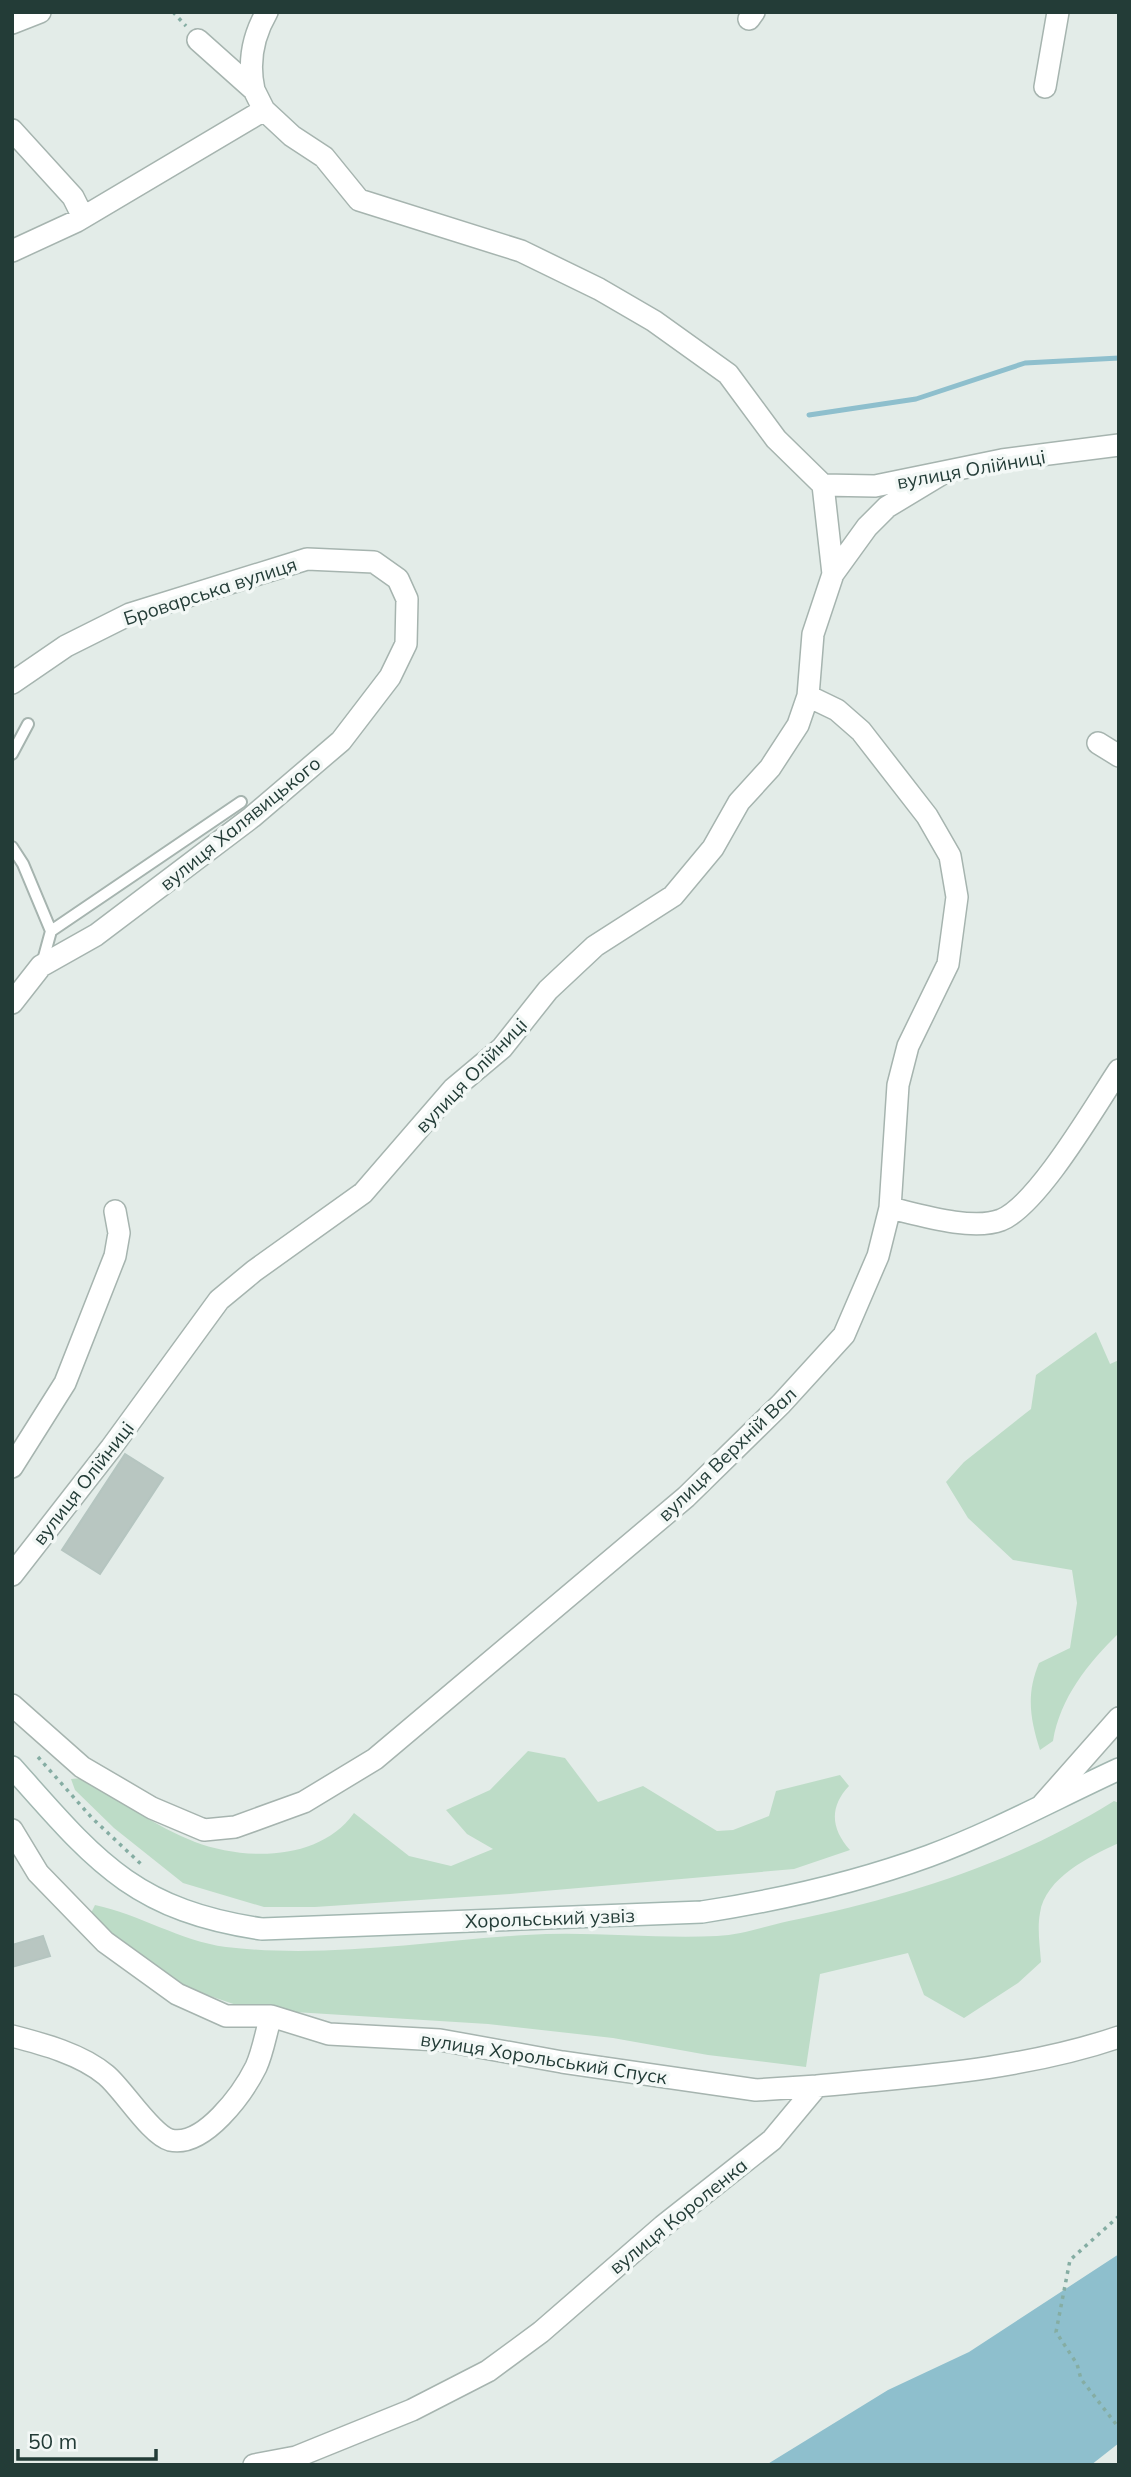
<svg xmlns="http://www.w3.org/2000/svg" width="1131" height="2477" font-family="Mulish,sans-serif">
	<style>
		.green { fill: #bddcc7 }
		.water { fill: #8ebfcd }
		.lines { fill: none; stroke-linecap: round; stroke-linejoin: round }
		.stream { stroke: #8ebfcd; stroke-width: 5 }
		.building { fill: #b8c6c1; stroke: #b5c5c0; stroke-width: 2 }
		.lane-casing { stroke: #a6b4af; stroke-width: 14 }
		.street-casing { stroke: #a6b4af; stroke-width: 24 }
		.secondary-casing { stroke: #a2b7b1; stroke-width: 24 }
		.path { stroke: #85ada3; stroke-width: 3.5; stroke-dasharray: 3.5 5; stroke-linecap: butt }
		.lane { stroke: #fff; stroke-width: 10 }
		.street { stroke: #fff; stroke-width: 21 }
		.secondary { stroke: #fff; stroke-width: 21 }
		.labels { text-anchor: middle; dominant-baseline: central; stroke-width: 7; stroke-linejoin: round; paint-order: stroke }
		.street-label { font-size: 19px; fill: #233c37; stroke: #f3f8f6 }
	</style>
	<rect width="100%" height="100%" fill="#e3ece8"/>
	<path class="green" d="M1096,1332L1110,1364L1119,1360V1633C1088,1663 1060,1698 1053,1741L1040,1750C1030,1719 1026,1694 1039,1663L1070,1648L1077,1603L1072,1570L1013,1560L968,1518L946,1482L964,1462L1031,1409L1036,1375Z
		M528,1751L565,1758L598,1802L643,1786L717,1831L733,1830L769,1816L776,1791L840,1775L849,1786C829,1807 831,1829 850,1850L794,1869L510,1894L315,1907H264L183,1883L114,1828L75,1790L71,1779L82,1778C118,1799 156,1827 195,1842C246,1861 320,1861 354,1813L409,1856L451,1866L493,1849L467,1834L446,1810L490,1790Z
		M1114,1801L1119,1803V1843C1090,1856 1045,1878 1040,1913C1037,1928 1040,1947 1041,1962L1018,1983L964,2018L924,1995L908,1953L820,1974L806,2067L708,2055L613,2038L488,2024L248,2009L181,1986L128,1948L91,1913L95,1905C139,1914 180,1941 226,1947C325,1959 427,1941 526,1935C590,1931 653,1939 717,1936C741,1935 766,1926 789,1921C903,1898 1016,1862 1114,1801Z"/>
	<path class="water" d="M1119,2254V2443L1091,2465H766L888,2390L969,2352Z"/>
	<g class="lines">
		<path class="stream" d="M809,415L916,399L1025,363L1119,358"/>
	</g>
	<path class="building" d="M125,1454L163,1478L100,1574L62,1550Z
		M43,1936L50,1956L12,1967V1945Z"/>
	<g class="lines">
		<g class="lane-casing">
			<path id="lane" d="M12,754L28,724
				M12,847L23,864L51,931L42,964
				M51,931L241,802"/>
		</g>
		<g class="street-casing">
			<path id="street" d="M749,19L754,12
				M12,23L40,12
				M198,40L254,90L264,110L292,136L324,157L359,200L521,251L599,289L654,321L728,374L776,439L823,485L833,574
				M1045,87L1058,12
				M254,90C248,63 253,36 267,12
				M12,130L73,197L83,217
				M12,251L77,221L264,110
				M823,485L875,486L1002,460L1119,445
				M12,683L66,646L130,614L307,559L374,562L398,579L407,599L406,644L390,677L341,741L252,817L96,935L41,966L12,1003
				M1098,743L1119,756
				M890,1208C920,1215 972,1231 1001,1220C1038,1205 1095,1106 1119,1070
				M12,1467L65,1383L115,1256L119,1233L115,1211
				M12,1575L111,1448L219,1300L254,1271L363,1193L453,1089L502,1048L548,990L595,946L673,896L713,848L739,802L770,768L798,725L808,696L813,634L833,574L867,527L887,507L945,472
				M12,1705L82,1767L152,1808L204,1830L235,1827L304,1802L375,1759L686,1497L781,1404L844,1335L878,1256L890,1208L898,1085L908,1046L948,964L957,897L950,856L927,816L861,731L837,710L808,696
				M1043,1804L1119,1718
				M12,1830L38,1873L105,1942L177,1994L226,2016H271L329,2034L440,2040L562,2062L756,2090L817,2086
				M12,2036C43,2044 81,2054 106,2075C123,2089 151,2135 170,2140C204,2148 243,2093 256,2067C263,2052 266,2032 271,2016
				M254,2465L296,2457L412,2410L488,2371L541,2332L663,2226L772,2140L817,2086C919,2076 1022,2070 1119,2037"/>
		</g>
		<g class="secondary-casing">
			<path id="secondary" d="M12,1767C94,1859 132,1910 262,1929L702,1912C780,1900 855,1883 929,1856C994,1832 1056,1798 1119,1769"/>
		</g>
		<path class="path" d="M173,12L186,26
			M38,1757L92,1818L142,1865
			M1119,2216L1070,2260L1056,2332L1077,2364L1081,2379L1119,2428"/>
		<use href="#lane" class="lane"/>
		<use href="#street" class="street"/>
		<use href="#secondary" class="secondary"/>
	</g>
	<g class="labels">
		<g class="street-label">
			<text transform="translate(971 469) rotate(-10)">вулиця Олійниці</text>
			<text transform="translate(210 591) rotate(-18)">Броварська вулиця</text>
			<text transform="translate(240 823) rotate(-39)">вулиця Халявицького</text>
			<text transform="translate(471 1075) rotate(-46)">вулиця Олійниці</text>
			<text transform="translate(727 1454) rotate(-44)">вулиця Верхній Вал</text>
			<text transform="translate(83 1483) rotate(-52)">вулиця Олійниці</text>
			<text transform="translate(550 1918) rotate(-2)">Хорольський узвіз</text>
			<text transform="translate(544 2058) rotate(9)">вулиця Хорольський Спуск</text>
			<text transform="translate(678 2216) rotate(-39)">вулиця Короленка</text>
		</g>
	</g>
	<rect width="1131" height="2477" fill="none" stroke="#233c37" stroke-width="28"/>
	<path d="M18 2449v10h138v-10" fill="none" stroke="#233c37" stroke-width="3.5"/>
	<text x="28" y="2449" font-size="21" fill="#233c37" stroke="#f3f8f6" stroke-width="5" paint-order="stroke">50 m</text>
</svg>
